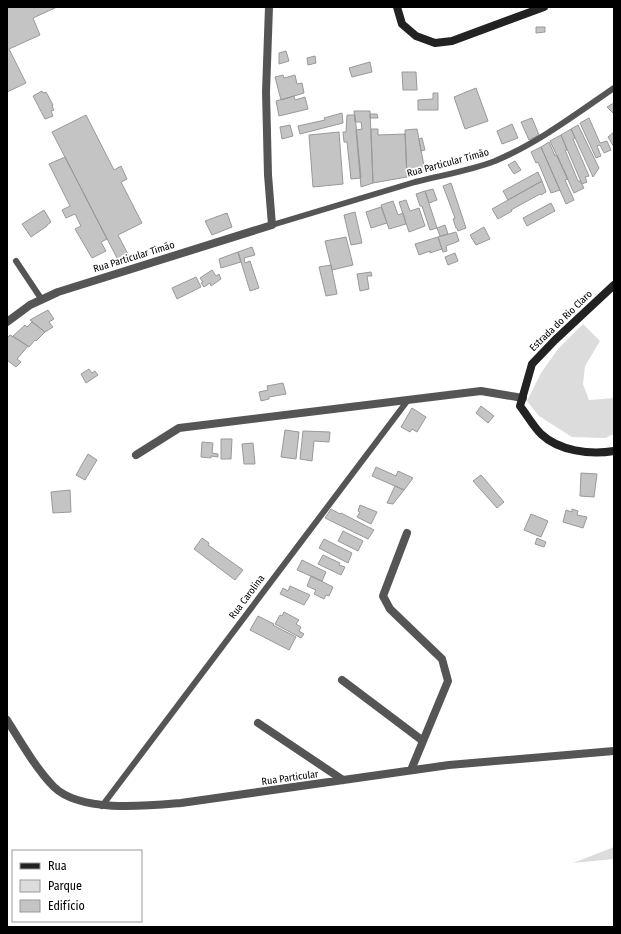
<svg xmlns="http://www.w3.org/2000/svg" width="621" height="934" font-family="'Fira Sans Condensed',sans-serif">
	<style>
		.green { fill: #dcdcdc }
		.building { fill: #c4c4c4; stroke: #999 }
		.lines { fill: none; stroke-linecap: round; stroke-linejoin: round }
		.lane { stroke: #555; stroke-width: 6 }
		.street { stroke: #555; stroke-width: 8 }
		.secondary { stroke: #222; stroke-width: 8 }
		.labels { text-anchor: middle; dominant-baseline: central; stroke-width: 3.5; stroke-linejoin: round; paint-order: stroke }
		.street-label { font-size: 10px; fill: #000; stroke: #fff }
	</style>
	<rect width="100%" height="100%" fill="#fff"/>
	<path class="green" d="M583,324L600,341L585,366L583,384L589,400L614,398V434L605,438L572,437L539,416L527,401L541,373L558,349Z
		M614,847V859L573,863Z"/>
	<path class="building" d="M7,7H57L33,18L40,35L9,49L26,83L7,92Z
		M536,27H545V32L536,33Z
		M286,51L289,61L279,64V53Z
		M315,56L316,63L308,65L307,58Z
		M370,62L372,72L352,77L349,68Z
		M402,72H416L417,90H403Z
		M283,75L284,78L295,75L297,84L302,83L304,93L281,100L275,77Z
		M476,88L488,121L465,129L454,97Z
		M42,91L43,93L46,92L53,105L52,106L54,110L51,111L53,116L45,119L33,96Z
		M433,93H438V110H418V100L433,99Z
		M294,96L295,100L305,97L308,109L279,116L276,101Z
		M614,103V114L607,107Z
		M354,111H370L373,183L361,187L356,130L362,129L361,122H355Z
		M342,113L343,123L300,134L298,126L325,120L324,118Z
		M370,114H377L378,118H370Z
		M86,115L114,170L121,166L127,179L121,182L142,223L118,235L130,258L119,262L52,132Z
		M347,115H355L361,178L351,179L347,142H344L343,132H346Z
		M532,118L539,135L529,140L521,122Z
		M589,118L600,143L607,141L611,150L604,153L600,145L597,146L601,156L596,158L580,123Z
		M512,124L518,138L502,144L497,131Z
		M290,125L293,136L282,139L280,127Z
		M578,125L599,168L593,177L571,129Z
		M371,129H378V135L405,134L407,177L373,183Z
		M417,129L425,171L407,177L405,130Z
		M571,129L575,138L573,139L589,176L585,177L587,182L582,184L561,135Z
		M339,132L343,184L313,187L309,135Z
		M614,132V147L608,137Z
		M561,135L567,150H565L578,181H580L584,188L574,193L550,141Z
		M422,138L425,150L421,151L419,139Z
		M549,142L555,156L557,155L568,179L565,180L574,200L566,204L541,147Z
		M541,147L560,190L551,193L538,162L536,163L531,152Z
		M65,157L107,239L101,242L106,251L92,258L75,229L81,226L75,214L66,218L62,210L70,206L49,164Z
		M515,161L521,170L514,174L508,165Z
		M538,172L542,181L508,200L503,191Z
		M542,181L546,192L541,195L540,194L511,210L512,211L498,219L492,209Z
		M451,183L466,228L458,231L457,228H456L453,219L455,218L443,186Z
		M433,189L437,200L429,203L425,191Z
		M425,191L437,228L430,230L422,206H420L416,194Z
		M406,200L410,211L419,208L425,226L409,232L399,202Z
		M393,201L398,215L403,213L406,224L389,229L381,205Z
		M551,203L555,211L527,226L523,218Z
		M381,207L387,223L371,228L366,212Z
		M44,210L51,222L47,225V226L31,237L22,224Z
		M355,212L362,243L351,245L344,215Z
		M227,213L232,227L212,235L205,221Z
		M445,225L448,234L440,236L437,228Z
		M484,227L490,239L476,245L470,235Z
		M456,232L459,241L446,246L447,251L443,252L438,237Z
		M346,237L353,265L332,270L325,241Z
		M438,237L442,249L430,253V251L419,255L415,244Z
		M252,247L255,255L244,258L245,263L250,261L259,288L250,291L238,252Z
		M238,252L241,262L221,268L219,259Z
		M455,253L458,261L448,265L445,257Z
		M331,265L337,294L326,296L319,267Z
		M212,270L216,276L219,274L221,279L211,286L210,283L204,287L201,283L203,282L200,278Z
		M371,272L372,276H367L369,289L360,291L357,274Z
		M196,277L201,287L177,299L172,288Z
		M48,310L54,319L49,322L53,327L45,332L30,320Z
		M32,322L45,332L36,341L35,340L29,347L13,336L25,325L27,327Z
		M10,335L28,346L17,359L21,362L16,367L7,360V338Z
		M89,369L92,373L95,371L98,375L86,383L81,374Z
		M283,383L286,394L269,397V399L261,401L259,392L268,390L267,386Z
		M481,406L494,416L488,423L476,413Z
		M412,408L426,417L417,432L412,429L410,432L401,427Z
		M285,430L299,432L296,459L281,457Z
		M303,431L330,432L329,442L314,441L312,461L300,459Z
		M221,439H232L231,459H221Z
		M202,442L213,443L212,453L218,454V457L211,456V458L201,457Z
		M253,443L255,464H244L242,444Z
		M88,454L97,460L85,480L76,475Z
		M376,467L396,476L398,471L413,478L404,490L372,476Z
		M581,473L597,474L594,497L580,496Z
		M481,475L504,502L497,508L473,481Z
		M395,486L404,490L393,504L387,503Z
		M70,490L71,512L53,513L51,492Z
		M360,505L377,512L371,524L357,517L360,512L358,511Z
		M331,509L340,514L341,513L374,530L368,539L325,518Z
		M572,509L578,511L577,515L587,517L583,528L563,522L566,510L572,512Z
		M531,514L548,521L541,537L524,530Z
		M343,531L363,541L358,551L338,541Z
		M202,538L209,543L208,545L243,570L235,580L194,549Z
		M537,538L546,542L544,547L535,544Z
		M324,539L352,553L348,563L319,548Z
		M323,555L340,563L339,565L345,567L341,575L318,564Z
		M302,560L326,572L322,581L297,570Z
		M311,576L333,587L329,596L326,595L324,599L314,594L316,590L307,586Z
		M290,586L310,595L304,605L280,594L283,588L288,591Z
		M284,612L299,620L296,624L301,627L299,631L304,634L301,638L275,624L280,615L282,616Z
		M258,616L274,624L273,625L296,637L289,650L250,630Z"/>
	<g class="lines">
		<path class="lane" d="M272,225C320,211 367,196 415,182C442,175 469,171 495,161C538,143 576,114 614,88
			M16,261L42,300
			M102,806L408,400"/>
		<path class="street" d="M7,322L30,305L58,292L272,225L268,175L266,92L269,7
			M136,455L179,428L481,391L523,398
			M407,533L383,596L390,609L442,659L448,681L411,770
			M342,680L423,741
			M7,720C20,741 37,770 54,787C81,813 147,806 181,803L449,765L614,751
			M258,723L343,780"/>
		<path class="secondary" d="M397,7L402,24L416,36L435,43L452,41L544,7
			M614,285L555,340L532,364L520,406C527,415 533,426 541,434C559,451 590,455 614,451"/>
	</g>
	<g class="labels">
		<g class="street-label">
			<text transform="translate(448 163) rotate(-15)">Rua Particular Timão</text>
			<text transform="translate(134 257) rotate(-17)">Rua Particular Timão</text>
			<text transform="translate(561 321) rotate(-44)">Estrada do Rio Claro</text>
			<text transform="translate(247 597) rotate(-53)">Rua Carolina</text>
			<text transform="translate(290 778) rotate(-8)">Rua Particular</text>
		</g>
	</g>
	<rect width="621" height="934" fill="none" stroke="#000000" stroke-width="16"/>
	<rect x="12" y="850" width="130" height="72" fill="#ffffff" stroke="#999999"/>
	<rect x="20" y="863" width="20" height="6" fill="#222222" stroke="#999999"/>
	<text x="48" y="870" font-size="12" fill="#000000">Rua</text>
	<rect x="20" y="880" width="20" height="12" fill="#dcdcdc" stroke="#999999"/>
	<text x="48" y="890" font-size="12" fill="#000000">Parque</text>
	<rect x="20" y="900" width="20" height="12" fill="#c4c4c4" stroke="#999999"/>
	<text x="48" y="910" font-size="12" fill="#000000">Edifício</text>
</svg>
